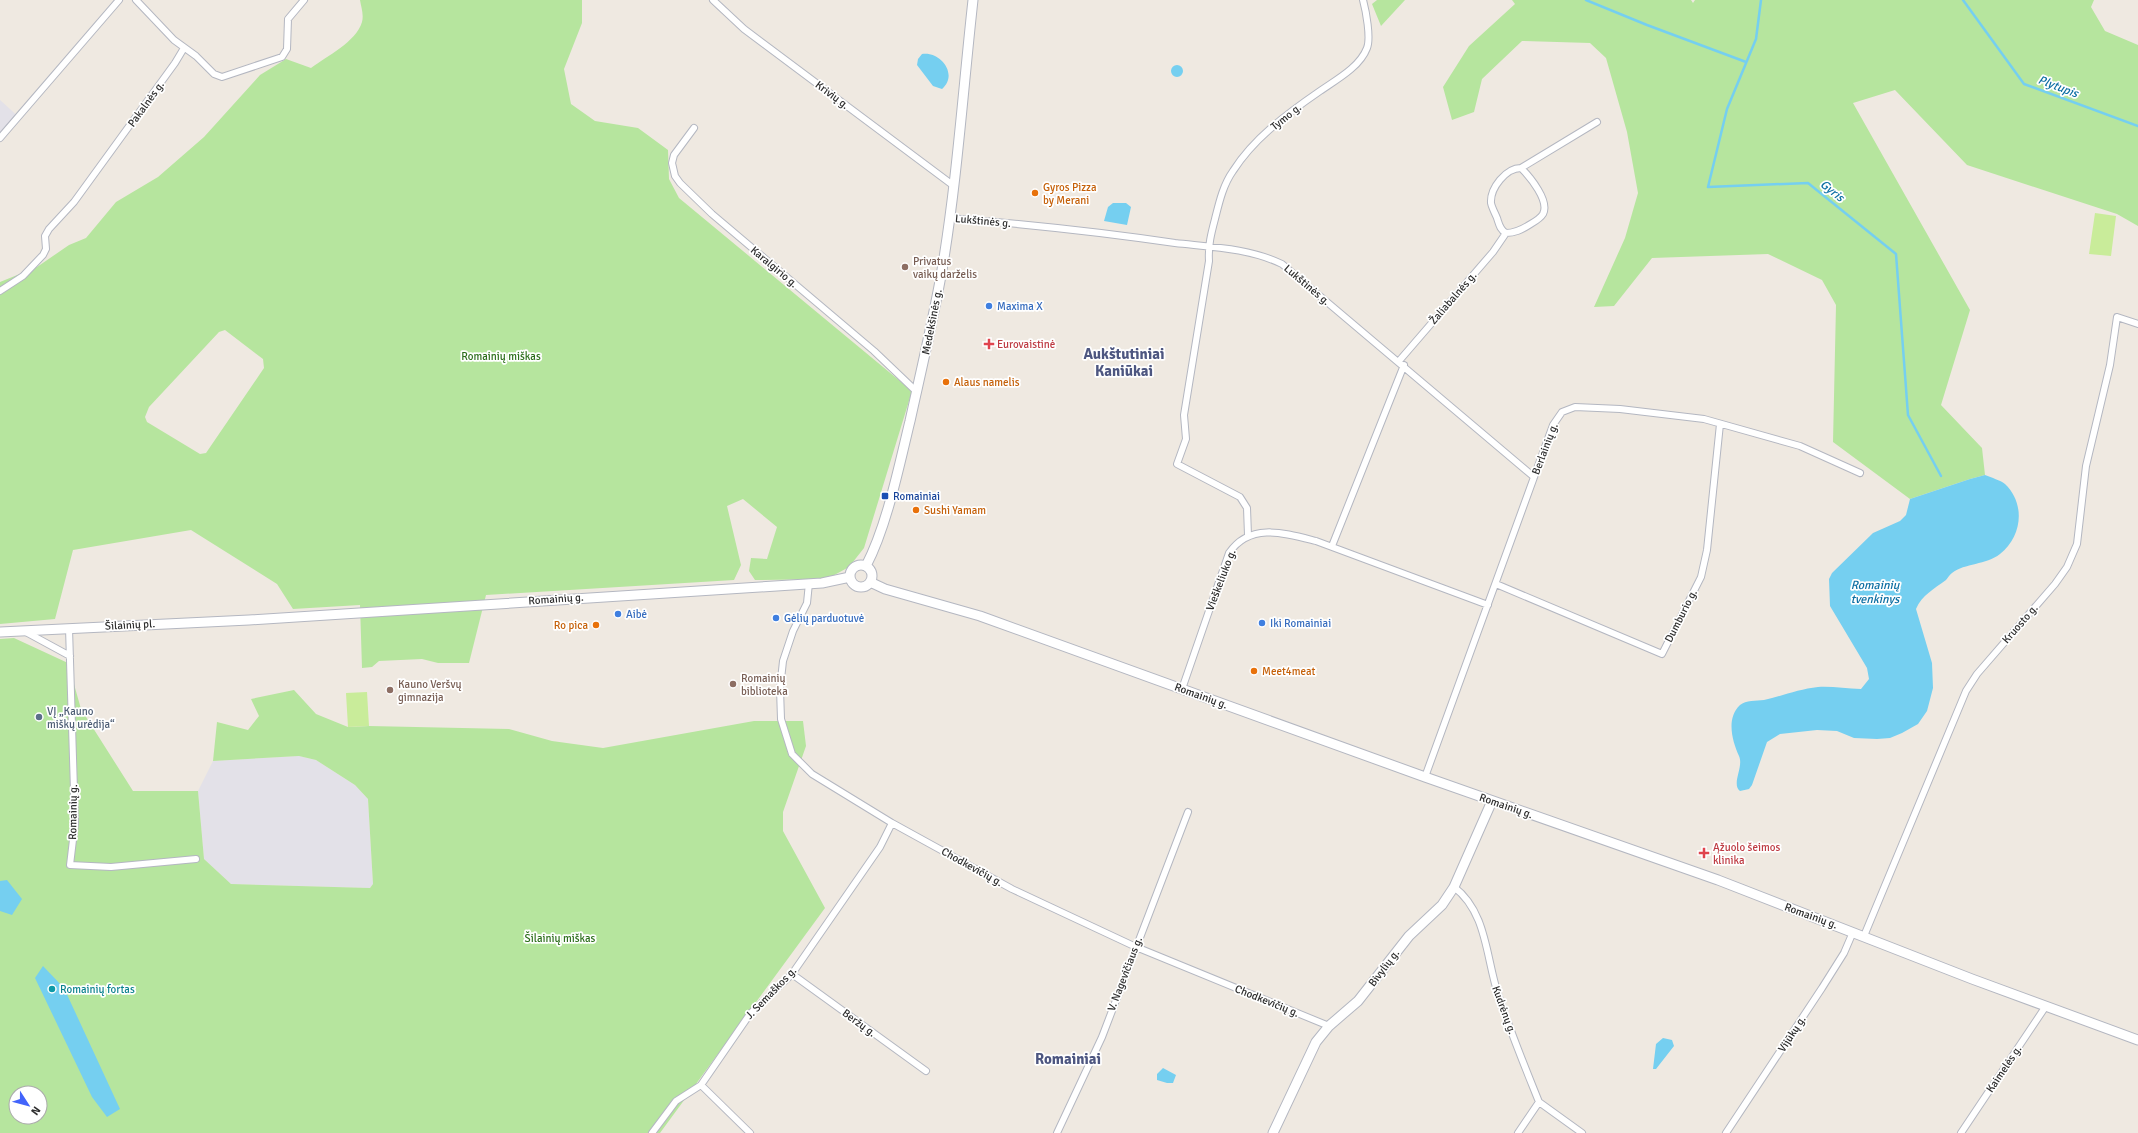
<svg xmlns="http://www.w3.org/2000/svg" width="2138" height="1133" font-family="Signika,sans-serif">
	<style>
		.industrial { fill: #e3e1e8 }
		.green { fill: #b6e59e; fill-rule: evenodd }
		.pitch { fill: #c9ec9a }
		.water { fill: #75cff0 }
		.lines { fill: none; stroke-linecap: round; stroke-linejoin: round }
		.stream { stroke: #75cff0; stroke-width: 2.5 }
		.street-casing { stroke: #b4b7c1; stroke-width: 8 }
		.secondary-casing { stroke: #b4b7c1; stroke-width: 11 }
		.street { stroke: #fff; stroke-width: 6 }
		.secondary { stroke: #fff; stroke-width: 9 }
		.food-dot { fill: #e8710a; stroke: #fff; stroke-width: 1.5 }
		.education-dot { fill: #8d6e63; stroke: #fff; stroke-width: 1.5 }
		.shop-dot { fill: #3f7fe0; stroke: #fff; stroke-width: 1.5 }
		.health-dot { fill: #e0444e; stroke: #fff; stroke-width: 1.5 }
		.transit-dot { fill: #1a4fb4; stroke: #fff; stroke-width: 1.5 }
		.service-dot { fill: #5c6f8a; stroke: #fff; stroke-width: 1.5 }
		.culture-dot { fill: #0f9aa8; stroke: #fff; stroke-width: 1.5 }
		.labels { text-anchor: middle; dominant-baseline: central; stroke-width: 3.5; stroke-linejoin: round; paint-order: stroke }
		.street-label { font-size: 11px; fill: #2e2e2e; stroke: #fff }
		.food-label { font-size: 11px; fill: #c56008; stroke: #fff; text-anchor: start }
		.education-label { font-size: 11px; fill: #785e54; stroke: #fff; text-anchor: start }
		.shop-label { font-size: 11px; fill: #366cbe; stroke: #fff; text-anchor: start }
		.health-label { font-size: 11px; fill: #be3a42; stroke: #fff; text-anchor: start }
		.park-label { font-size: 11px; fill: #2c6e1b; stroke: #fff }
		.transit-label { font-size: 11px; fill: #164399; stroke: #fff; text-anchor: start }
		.service-label { font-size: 11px; fill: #4e5e75; stroke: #fff; text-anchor: start }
		.culture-label { font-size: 11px; fill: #0d838f; stroke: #fff; text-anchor: start }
		.water-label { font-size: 12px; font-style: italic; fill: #0d6fa3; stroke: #fff }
		.district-label { font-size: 15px; font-weight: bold; fill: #4d5680; stroke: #fff }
	</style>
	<rect width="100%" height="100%" fill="#efe9e1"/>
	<path class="industrial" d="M0,100L21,119L0,142Z
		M299,756L316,760L355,785L368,799L373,884L370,888L231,884L204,859L198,791L213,761Z"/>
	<path class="green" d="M360,0H582V23L564,69L571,104L595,121L638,128L668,150L669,179L679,198L912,391L864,548L849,567L827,579L755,580L749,571L751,558L767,559L777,527L743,499L727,506L741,565L734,580L486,595L469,663H438L422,659L379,661L372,667L362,668L360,605L293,609L277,584L191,530L73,550L55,619L0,624V282L37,267L69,245L86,238L116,202L158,177L204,137L260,75L286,59L311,68C327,56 356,42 362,22C364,14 361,7 360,0ZM225,330L263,359L264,368L206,453L200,454L147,422L145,417L149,407L219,332Z
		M1377,0H1405L1381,26L1372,4Z
		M1512,0H1691L1693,3L1695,0H2094L2091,7L2105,31L2138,45V226L2117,214L1967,165L1895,90L1853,103L1970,310L1941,405L1982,448L1985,475L1970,479L1910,499L1833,442L1836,305L1822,280L1768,254L1652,258L1614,306L1594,307L1625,238L1638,193L1627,132L1606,58L1590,43L1522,41L1482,79L1474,112L1452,120L1443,87L1469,46L1515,4Z
		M14,638L68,663L81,709L133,791H198L204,859L231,884L370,888L373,884L368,799L355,785L316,760L299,756L213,761L217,722L248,730L259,716L251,699L294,690L316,714L348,727L369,726L509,729L552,741L603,748L754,721H803L806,746L783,812V831L825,908L660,1133H0V639ZM16,1093H40V1117H16Z"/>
	<path class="pitch" d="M2095,213L2116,216L2111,256L2089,254Z
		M367,692L369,726L348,727L346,693Z"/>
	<path class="water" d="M922,54C940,51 959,74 942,89L933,86L917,65L918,59Z
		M1171 71a6 6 0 1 1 12 0a6 6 0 1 1-12 0Z
		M1113,203H1126L1131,207L1127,225L1104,221L1108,207Z
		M1985,475C1992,478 2000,480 2005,484C2026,504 2022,537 2000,554C1986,565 1965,563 1952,573C1949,575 1948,578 1946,580C1934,589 1922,595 1916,609L1932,663L1933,688L1927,711L1918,724L1902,733L1890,738L1877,739L1854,738L1837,731L1817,730L1780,734L1767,742L1752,785L1749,789L1740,791C1731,784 1744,767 1739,756C1732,741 1726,718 1740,705C1746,700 1756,701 1764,700C1782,696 1799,689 1818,687C1832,686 1846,689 1861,689L1869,679L1867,668L1830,606L1829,579L1832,573L1873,533L1900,521L1906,515L1910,499L1970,479Z
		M7,880L22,899L12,915L0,911V881Z
		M43,966L64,988L120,1109L107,1117L92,1097L35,978Z
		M1663,1038L1672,1040L1674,1046L1656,1069H1653L1656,1044Z
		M1163,1068L1176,1075L1173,1083H1167L1157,1080V1074Z"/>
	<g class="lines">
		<path class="stream" d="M1586,0L1647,25L1746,62
			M1761,0L1756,39L1727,109L1708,187L1808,183L1896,254L1908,415L1941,476
			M1963,0L2024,84L2138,126"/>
		<g class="street-casing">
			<path id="street" d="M136,0L174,40L196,56L214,74L222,77L282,57L287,49L288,19L304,0
				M713,0L744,29L954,186
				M694,128L674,155L672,163L675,176L680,183L712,214L874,351L917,392
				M0,138L119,0
				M1521,168L1597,122
				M949,218C1025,224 1100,232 1175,243C1210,247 1249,248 1282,264L1534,477
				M0,291L23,276L43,255L46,249L45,236L49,229L74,202L175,63L184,48
				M1399,361L1493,252L1506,233C1515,233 1521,230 1529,225C1534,222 1540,219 1543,214C1550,201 1530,177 1521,168C1506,168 1490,188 1491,203C1492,208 1495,213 1497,218C1499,224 1500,230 1506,233
				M1248,535L1247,508L1240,497L1177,464L1186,439L1184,415L1209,261C1208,246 1211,234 1215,219C1219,203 1223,185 1233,171C1254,138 1288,113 1320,91C1336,80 1360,67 1367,48C1371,38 1366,11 1363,0
				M1332,546L1404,365
				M809,583L807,603L793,631L783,661L780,689L781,719L792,754L812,774L892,823L1012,889L1136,947L1329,1026
				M1496,584L1662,654L1701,577L1707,550L1720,424
				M69,628L75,823L70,865L111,867L196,859
				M24,631L70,656
				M1182,689L1229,553C1250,522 1285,533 1316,541L1488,605
				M1425,777L1553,425L1562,412L1575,407L1620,409L1704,419L1800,446L1860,473
				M1454,887C1487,912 1486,958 1498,994C1510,1031 1525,1067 1539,1102L1518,1133
				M1864,936L1966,691L1977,674L2055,584L2067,567L2077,544L2086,466L2110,365L2117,317L2138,324
				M792,974L926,1071
				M701,1085L750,1133
				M1539,1102L1582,1133
				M652,1133L676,1101L701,1085L750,1014L792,974L880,847L892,823
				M1057,1133L1102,1037L1188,812
				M1726,1133L1822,988L1844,953L1853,932
				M1961,1133L2046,1006"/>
		</g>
		<g class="secondary-casing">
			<path id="secondary" d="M850 576a11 11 0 1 1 22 0a11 11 0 1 1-22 0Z
				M866,566C887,526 899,466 910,421C921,371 933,321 942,270C957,181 963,90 973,0
				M870,582L885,589L980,616L1425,777L1718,880L1972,979L2138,1040
				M0,632L249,620L822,583L850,577
				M1273,1133L1316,1042L1329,1026L1358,1001L1409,936L1442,905L1454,887L1492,801"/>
		</g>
		<use href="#street" class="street"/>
		<use href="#secondary" class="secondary"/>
	</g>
	<g class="food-dot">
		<circle cx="1035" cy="193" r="4"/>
		<circle cx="946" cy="382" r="4"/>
		<circle cx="916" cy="510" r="4"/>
		<circle cx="596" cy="625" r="4"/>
		<circle cx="1254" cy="671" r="4"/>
	</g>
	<g class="education-dot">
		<circle cx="905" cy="267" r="4"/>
		<circle cx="733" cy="684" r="4"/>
		<circle cx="390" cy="690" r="4"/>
	</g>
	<g class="shop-dot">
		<circle cx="989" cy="306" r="4"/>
		<circle cx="618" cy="614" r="4"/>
		<circle cx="776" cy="618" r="4"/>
		<circle cx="1262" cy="623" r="4"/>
	</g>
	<g class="health-dot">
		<path d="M987 338h4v4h4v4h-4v4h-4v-4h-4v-4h4z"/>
		<path d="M1702 847h4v4h4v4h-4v4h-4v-4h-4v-4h4z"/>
	</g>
	<rect class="transit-dot" x="881" y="492" width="8" height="8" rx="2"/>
	<circle class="service-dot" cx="39" cy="717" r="4"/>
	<circle class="culture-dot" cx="52" cy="989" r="4"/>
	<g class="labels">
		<g class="street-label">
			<text transform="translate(832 95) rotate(37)">Krivių g.</text>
			<text transform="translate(146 104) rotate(-54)">Pakalnės g.</text>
			<text transform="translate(1286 117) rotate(-39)">Tymo g.</text>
			<text transform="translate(983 221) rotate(5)">Lukštinės g.</text>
			<text transform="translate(774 267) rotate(40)">Karalgirio g.</text>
			<text transform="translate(1307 285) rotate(40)">Lukštinės g.</text>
			<text transform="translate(1453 298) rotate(-49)">Žaliabalnės g.</text>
			<text transform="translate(932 322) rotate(-79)">Medekšinės g.</text>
			<text transform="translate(1545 449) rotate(-69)">Berlainių g.</text>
			<text transform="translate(1221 580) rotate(-69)">Vieškeliuko g.</text>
			<text transform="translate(556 599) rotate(-4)">Romainių g.</text>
			<text transform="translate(1681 616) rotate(-63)">Dumburio g.</text>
			<text transform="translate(2020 624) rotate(-49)">Kruosto g.</text>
			<text transform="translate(130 625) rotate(-3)">Šilainių pl.</text>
			<text transform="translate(1201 696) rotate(20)">Romainių g.</text>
			<text transform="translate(1506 806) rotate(19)">Romainių g.</text>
			<text transform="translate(73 812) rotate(-89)">Romainių g.</text>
			<text transform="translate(972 867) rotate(29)">Chodkevičių g.</text>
			<text transform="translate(1811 916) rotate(20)">Romainių g.</text>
			<text transform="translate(1384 968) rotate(-53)">Bivylių g.</text>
			<text transform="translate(1125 974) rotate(-69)">V. Nagevičiaus g.</text>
			<text transform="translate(771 993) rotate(-46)">J. Semaškos g.</text>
			<text transform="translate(1267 1001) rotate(22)">Chodkevičių g.</text>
			<text transform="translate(1504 1010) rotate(70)">Kudrėnų g.</text>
			<text transform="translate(859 1023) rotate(36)">Beržų g.</text>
			<text transform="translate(1792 1034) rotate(-57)">Vijūkų g.</text>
			<text transform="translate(2004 1069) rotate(-56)">Kaimelės g.</text>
		</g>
		<g class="food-label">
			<text x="1043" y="187">Gyros Pizza<tspan x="1043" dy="13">by Merani</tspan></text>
			<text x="954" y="382">Alaus namelis</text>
			<text x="924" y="510">Sushi Yamam</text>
			<text x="588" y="625" text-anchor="end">Ro pica</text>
			<text x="1262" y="671">Meet4meat</text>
		</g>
		<g class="education-label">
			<text x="913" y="261">Privatus<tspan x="913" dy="13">vaikų darželis</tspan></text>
			<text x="741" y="678">Romainių<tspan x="741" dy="13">biblioteka</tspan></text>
			<text x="398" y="684">Kauno Veršvų<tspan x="398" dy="13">gimnazija</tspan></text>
		</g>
		<g class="shop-label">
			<text x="997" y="306">Maxima X</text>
			<text x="626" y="614">Aibė</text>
			<text x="784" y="618">Gėlių parduotuvė</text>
			<text x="1270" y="623">Iki Romainiai</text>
		</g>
		<g class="health-label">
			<text x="997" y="344">Eurovaistinė</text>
			<text x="1713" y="847">Ąžuolo šeimos<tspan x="1713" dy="13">klinika</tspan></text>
		</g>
		<g class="park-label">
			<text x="501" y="356">Romainių miškas</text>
			<text x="560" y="938">Šilainių miškas</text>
		</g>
		<g class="transit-label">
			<text x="893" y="496">Romainiai</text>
		</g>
		<g class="service-label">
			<text x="47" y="711">VĮ „Kauno<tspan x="47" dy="13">miškų urėdija“</tspan></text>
		</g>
		<g class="culture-label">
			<text x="60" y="989">Romainių fortas</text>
		</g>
		<g class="water-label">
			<text transform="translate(2058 87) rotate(21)">Plytupis</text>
			<text transform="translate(1832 191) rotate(39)">Gyris</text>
			<text x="1875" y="585">Romainių<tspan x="1875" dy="14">tvenkinys</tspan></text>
		</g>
		<g class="district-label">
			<text x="1124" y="354">Aukštutiniai<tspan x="1124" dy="17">Kaniūkai</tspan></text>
			<text x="1068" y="1059">Romainiai</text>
		</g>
	</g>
	<g transform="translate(28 1105) rotate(126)"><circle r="19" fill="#ffffff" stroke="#ababab"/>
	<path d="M0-3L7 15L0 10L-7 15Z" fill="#4264fb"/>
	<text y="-6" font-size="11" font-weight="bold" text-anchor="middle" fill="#2e2e2e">N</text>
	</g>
</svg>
